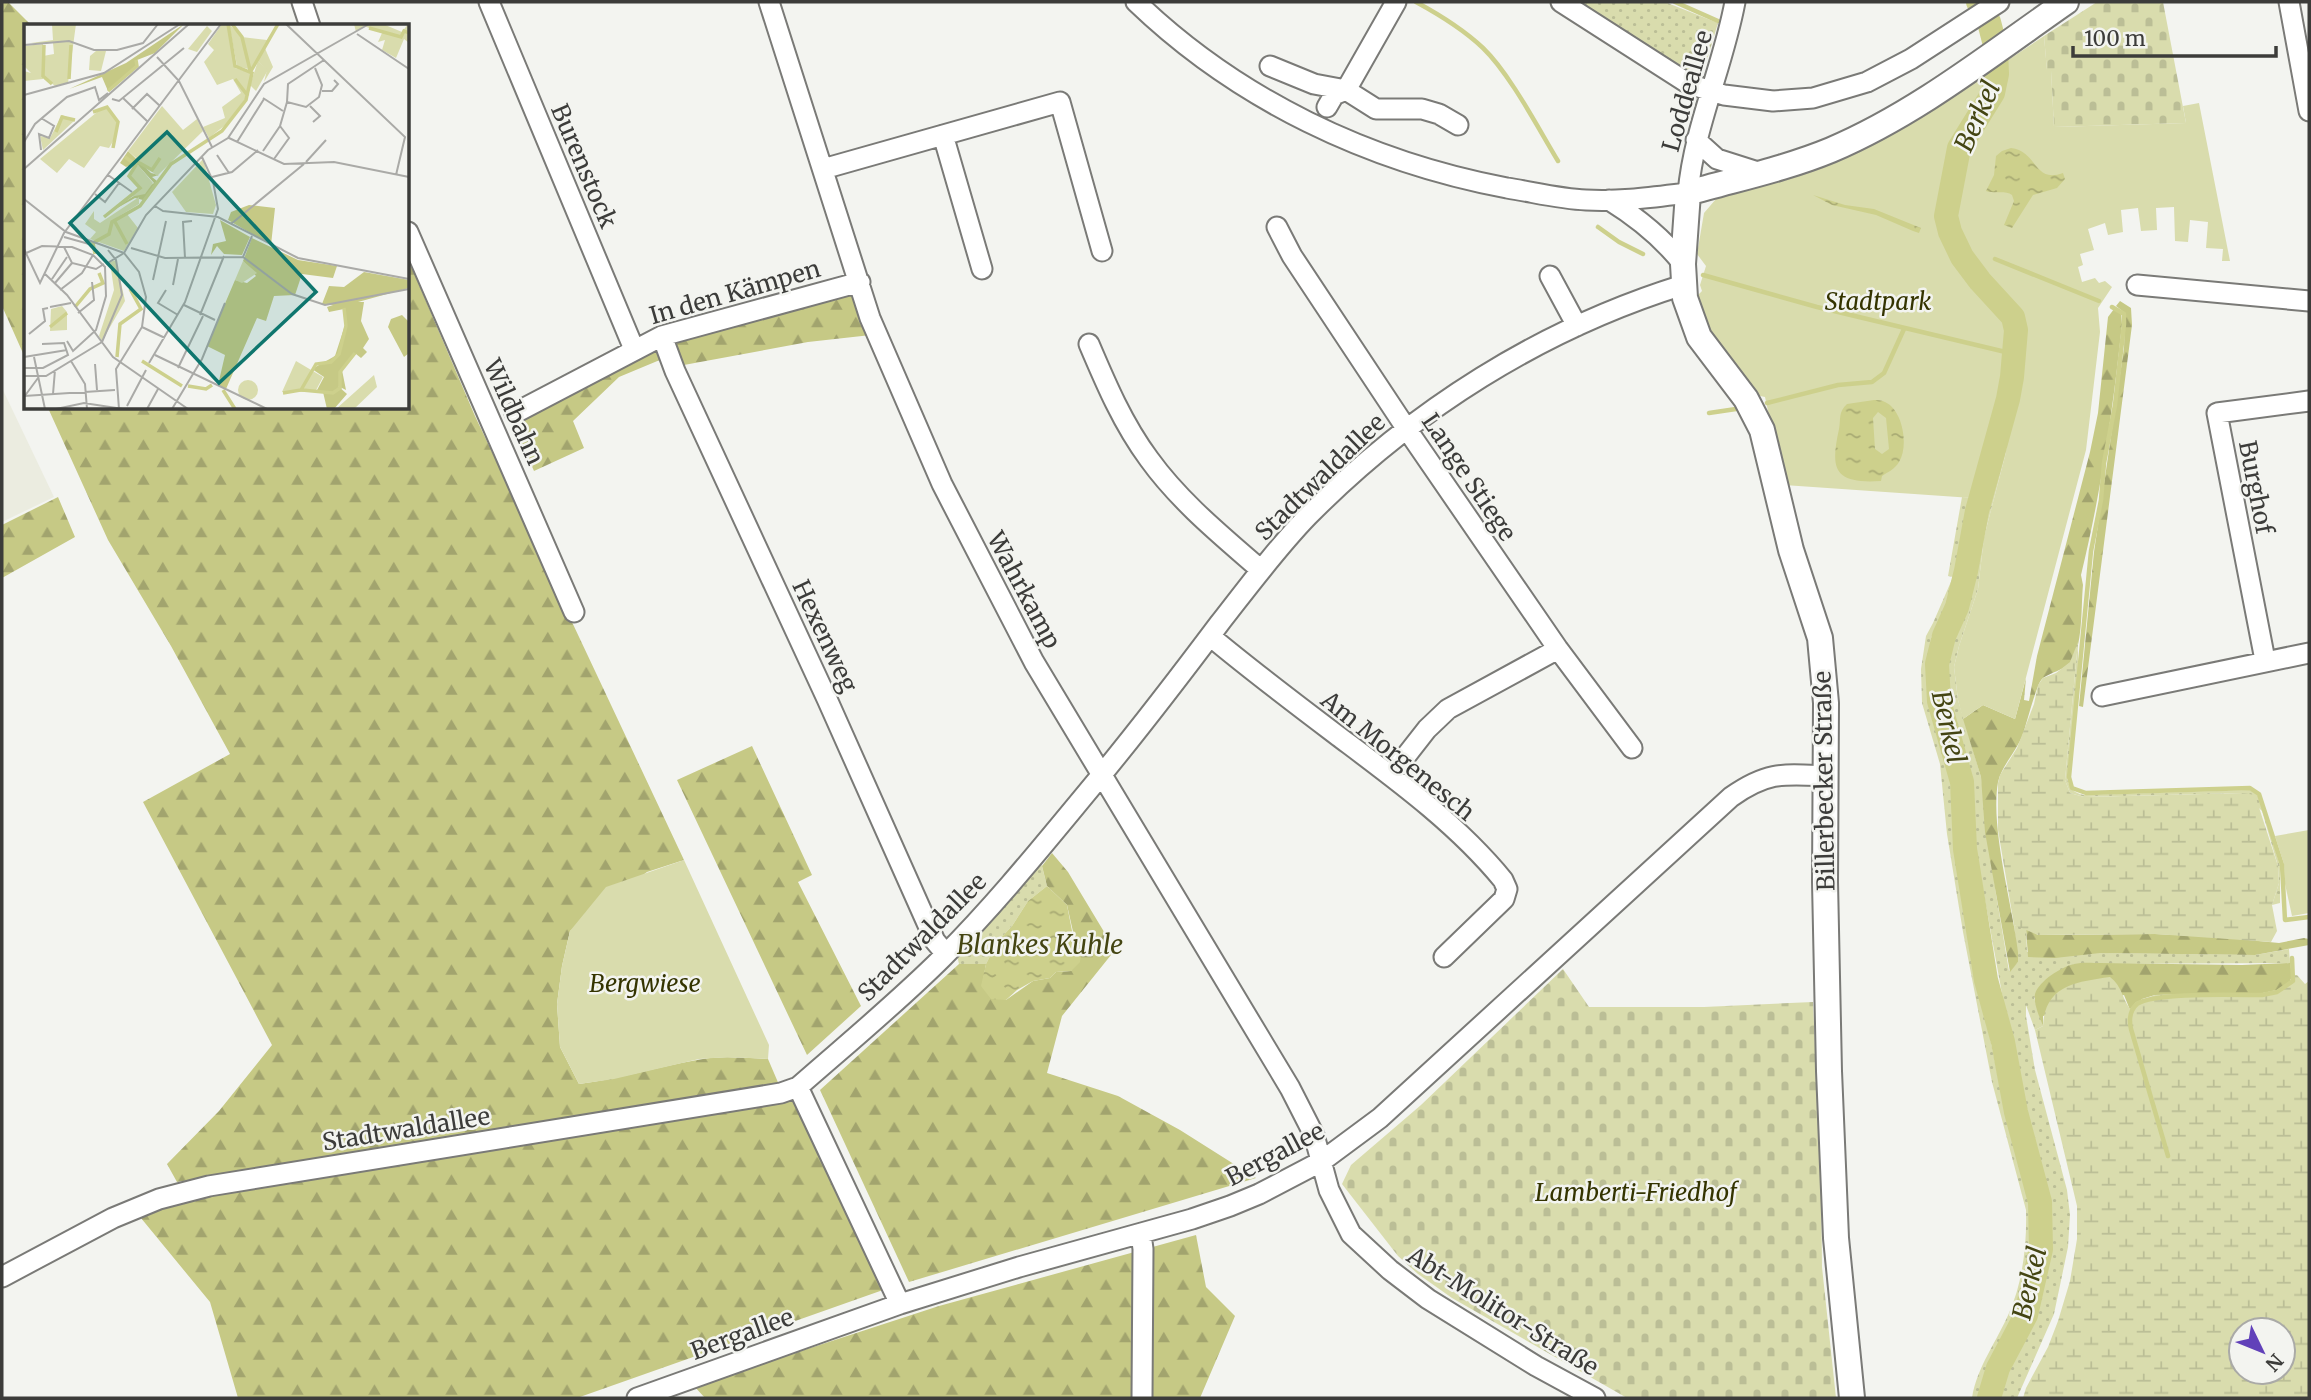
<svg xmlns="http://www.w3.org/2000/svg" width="2311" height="1400" font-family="Merriweather,serif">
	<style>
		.built { fill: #ebece0 }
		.grass { fill: url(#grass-dots) }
		.forest { fill: url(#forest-firs) }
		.wetland { fill: url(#wetland-marsh); fill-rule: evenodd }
		.cemetery { fill: url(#cemetery-stones) }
		.green { fill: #d9dcad }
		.water { fill: url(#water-ripples); fill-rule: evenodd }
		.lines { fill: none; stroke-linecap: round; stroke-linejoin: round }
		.stream { stroke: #cdd08c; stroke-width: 4.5 }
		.river { stroke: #cdd08c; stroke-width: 24 }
		.minor-casing { stroke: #7a7a77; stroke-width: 23 }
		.major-casing { stroke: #7a7a77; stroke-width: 28 }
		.minor { stroke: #fff; stroke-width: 19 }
		.major { stroke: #fff; stroke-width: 24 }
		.labels { text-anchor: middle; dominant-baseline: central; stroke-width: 5; stroke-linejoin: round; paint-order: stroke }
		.street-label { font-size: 24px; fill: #3c3c3a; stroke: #f3f4f0 }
		.park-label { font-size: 24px; font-style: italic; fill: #343400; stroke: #f3f4f0 }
		.water-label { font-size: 26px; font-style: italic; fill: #444512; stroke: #f3f4f0 }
		.inset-river { fill: none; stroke: #cdd08c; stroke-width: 3.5 }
		.inset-road { fill: none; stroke: #aaaaa7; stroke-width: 2 }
		.view { fill: #0f766e; fill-opacity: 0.15; stroke: #0f766e; stroke-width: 3.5 }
		.inset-edge { fill: none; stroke: #3c3c3a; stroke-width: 3.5 }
	</style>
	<defs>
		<pattern id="grass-dots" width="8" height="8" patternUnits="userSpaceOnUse" patternTransform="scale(1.75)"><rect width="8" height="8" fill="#d9dcad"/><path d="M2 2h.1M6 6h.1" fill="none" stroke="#bbbe96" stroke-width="1.8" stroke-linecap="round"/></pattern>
		<pattern id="forest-firs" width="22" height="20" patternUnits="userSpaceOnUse" patternTransform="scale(1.75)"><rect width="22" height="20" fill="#c6c985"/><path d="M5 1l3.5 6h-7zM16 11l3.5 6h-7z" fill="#a2a46e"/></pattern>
		<pattern id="wetland-marsh" width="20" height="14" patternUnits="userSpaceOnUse" patternTransform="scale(1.75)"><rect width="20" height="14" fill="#d9dcad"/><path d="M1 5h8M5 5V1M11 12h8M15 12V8" fill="none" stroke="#bbbe96"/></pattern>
		<pattern id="cemetery-stones" width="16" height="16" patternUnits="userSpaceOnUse" patternTransform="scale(1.75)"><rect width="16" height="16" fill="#d9dcad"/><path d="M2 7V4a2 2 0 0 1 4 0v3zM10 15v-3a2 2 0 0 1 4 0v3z" fill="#bbbe96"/></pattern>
		<pattern id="water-ripples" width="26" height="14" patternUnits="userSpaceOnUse" patternTransform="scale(1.75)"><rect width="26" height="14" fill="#cdd08c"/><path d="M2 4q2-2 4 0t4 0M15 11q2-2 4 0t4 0" fill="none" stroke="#a8aa73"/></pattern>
	</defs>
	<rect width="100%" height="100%" fill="#f3f4f0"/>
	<path class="built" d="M2,388L54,497L2,522Z"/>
	<path class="grass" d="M1566,2H1665L1718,23L1700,83Z
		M2009,421L2005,456L1984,537L1978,589L1959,646L1954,667L1958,700L1981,777L1996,894L2009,971L2018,962L2014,925L2026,928L2027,952L2255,955L2289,949L2290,963L2074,964L2034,998L2043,1026L2035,1030L2026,1005V1016L2035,1070L2067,1190L2070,1215L2068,1247L2054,1314L2017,1398H2000L2008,1372L2038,1309L2052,1243V1206L2017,1076L1973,834L1971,776L1948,701L1944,672L1949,644L1962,620L1972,591L1979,536Z
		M1962,497L1972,498L1960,543L1951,593L1931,638L1928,673L1931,704L1949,763L1954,836L1985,1013L1999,1082L2027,1186L2033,1223L2032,1240L2021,1302L1982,1384L1979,1398H1972C1977,1367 1997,1341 2009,1313C2023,1282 2027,1243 2026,1210L1992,1082L1963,932L1947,834L1940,764L1922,703L1921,669L1926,636L1933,623L1953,577L1948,576Z
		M2078,642V676L2067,779C2070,789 2074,793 2084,795L2250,790L2257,794L2263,808L2280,866V903L2272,905L2279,883L2278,866L2262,811L2243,793L2084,797L2070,793L2065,780Z
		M1039,855L1047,886L1028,901L1012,926L997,942L986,964H959L956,951Z"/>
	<path class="forest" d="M2,2H8L32,26H26V360L2,306Z
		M408,259L475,416L684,860L647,872L570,931L562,966L557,1004L560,1047L579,1084C619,1079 658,1067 697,1060C720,1055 745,1058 768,1059L780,1087L177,1182L167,1164L219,1111L272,1045L143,802L230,754L171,646L108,540L48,408H408Z
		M858,289L871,335L808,342L673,367L667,357L619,377L573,421L584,448L534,471L511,419L632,354Z
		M2120,301L2131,308L2132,325L2083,707L2079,706L2094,552L2124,348L2125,313L2116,306Z
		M2114,309L2121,313L2122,324C2113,409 2101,493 2081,575L2083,585C2081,605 2083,641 2073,659C2065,671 2052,671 2042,679C2037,683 2026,725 2023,734C2017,751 2002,765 1998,782C1990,828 2012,903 2018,952V962L2010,972L1985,832L1981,777L1963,719L1983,705L2015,719L2026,678L2024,700L2029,701L2037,656L2090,452L2098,413L2108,317Z
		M58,497L75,537L2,578V525Z
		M752,746L812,875L798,882L861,1006L807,1055L677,780Z
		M1052,853L1068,872L1115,950L1062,1016L1047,1073L1118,1096L1180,1130L1256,1178L909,1282L820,1090L959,964H986L982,986L1006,1000L1033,981L1050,978L1056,972L1071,971L1082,948L1074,936L1067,905L1047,886L1042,866Z
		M2026,928L2038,935L2155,934L2218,937L2279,943L2304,938L2309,939V945L2255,955L2100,953L2055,958L2028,957Z
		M2101,963L2242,965L2290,963L2292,975L2290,982L2277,990L2263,993L2155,995L2142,999L2130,1010L2124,995L2043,1016V1026C2040,1018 2033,1003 2035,994C2039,981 2061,967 2074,964C2082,962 2093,963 2101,963Z
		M798,1096L883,1290L577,1398H238L210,1302L136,1212L210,1190Z
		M1196,1235L1206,1287L1235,1316L1200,1398H705L694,1386L939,1306Z"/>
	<path class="wetland" d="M2078,642L2065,780L2070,793L2084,797L2243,793L2255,795L2278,866L2279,883L2272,905L2277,931L2271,942L2155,934L2038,935L2014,925L1998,830V783L2000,775L2017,748L2034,704L2038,685L2043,678L2056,673L2070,662Z
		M2292,975H2297L2305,984L2309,981V1398H2023L2026,1388L2048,1347L2058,1321L2070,1281L2077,1239V1206L2035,1030L2043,1026C2045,985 2076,982 2110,977C2122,986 2122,998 2130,1009L2136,1002L2155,995L2263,993L2277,990L2290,982ZM2241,1330H2283V1372H2241Z"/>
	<path class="cemetery" d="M2097,2H2163L2186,123L2054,127L2051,71H2047L2044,36Z
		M1563,969L1589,1007H1704L1813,1002L1821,1178L1822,1267L1836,1398H1627L1452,1298L1418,1274L1398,1256L1342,1184L1351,1165L1421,1105Z"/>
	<path class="green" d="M2044,36L2047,70H2051L2054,127L2186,123L2183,106L2199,103L2230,261H2222L2223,249L2206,248L2208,222L2190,220L2188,242L2175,241L2174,207L2156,208L2157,230L2141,231L2138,208L2121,210L2123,232L2108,235L2105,223L2088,229L2094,250L2080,254L2083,265L2078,267L2082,282L2095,278L2099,283L2105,281L2112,287L2098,308L2100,332L2086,450L2015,719L1983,705L1963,719L1958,700L1954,667L1959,646L1978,589L1984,537L2005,456L2017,385L2000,386L1999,398L1972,498L1784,485L1765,397L1751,394L1719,353L1695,298L1702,291L1700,285L1706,266L1697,254L1704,213L1716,199L1790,178L1830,162L1990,72Z
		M2309,830V913L2292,916L2285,884L2284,864L2275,836Z
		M684,860L769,1045L768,1059L728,1057L699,1059L614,1079L579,1084L560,1047L557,1004L562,966L570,931L606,887Z"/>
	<path class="water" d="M2011,148C2038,151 2033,184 2063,173L2065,179L2057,188L2033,195L2012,228L2004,225L2014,201L2012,195C2006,190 1995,194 1986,191L1994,175L1996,156L2002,151Z
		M1813,195L1845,205L1874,209L1916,226L1921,228L1919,233L1913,231L1876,215L1832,205Z
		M1874,400C1877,400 1881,400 1885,402C1903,410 1909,446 1899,462C1895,469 1888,472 1882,476L1881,481C1834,484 1830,470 1839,429C1841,419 1838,412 1847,404ZM1878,412L1886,418L1889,449L1882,454L1875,449L1873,418Z
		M1047,886L1067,905L1073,936L1082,948L1080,962L1071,971L1056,972L1050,978L1033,981L1017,990L1006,1000L991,999L981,986L986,964L997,942L1012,926L1028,901Z"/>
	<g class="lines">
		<path class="stream" d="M1416,2C1440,15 1463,29 1483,48C1510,74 1538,128 1558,161
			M1675,2L1718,21
			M1598,227L1619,242L1643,254
			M1995,259L2099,301
			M1703,275L1817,307L2014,354
			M2112,307L2124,314V324L2115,405L2104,463L2101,500L2091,551L2069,777L2072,788L2086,793L2250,788L2259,794L2282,865L2285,920L2309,917
			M1767,403L1838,385L1872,382L1884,373L1904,329
			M1709,413L1736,409
			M2168,1156L2131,1029C2129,1020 2129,1011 2137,1004C2153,992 2237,995 2262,995L2277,992L2293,981L2292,958"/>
		<path class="river" d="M1978,2L1989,22L1996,49L1997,74L1993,93L1959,148L1946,216L1950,232L1962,257L1980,281L2013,317L2016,330L2012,377L2008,399L1977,511L1966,571L1957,607L1944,636L1937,664L1939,701L1962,782L1965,849L1986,980L2003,1042L2016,1112L2040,1202L2041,1249L2026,1315L1998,1368L1989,1398"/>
		<g class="minor-casing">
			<path id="minor" d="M302,2L310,26
				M489,2L634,349
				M769,2L870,318L942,484L1034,662L1290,1088L1314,1135L1329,1190L1351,1234L1390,1270L1428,1299L1536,1366L1595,1398
				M1136,2C1238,100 1369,162 1507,188C1533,192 1560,199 1586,200C1620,202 1654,197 1688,193C1694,127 1723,67 1735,2
				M1561,2L1689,84L1724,95L1773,101L1813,98L1867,82L1911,59L1999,2
				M2289,2L2309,111
				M1270,66L1314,84L1346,90L1376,109H1422L1439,114L1458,125
				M1327,107L1334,95L1346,90L1396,2
				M943,135L982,269
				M1696,140L1717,159L1761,173
				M823,169L1060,102L1102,251
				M1609,200C1638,218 1662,237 1683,264
				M1277,227L1292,256L1406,428L1558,649L1632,748
				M408,232L574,612
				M1550,276L1577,326
				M2137,285L2309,301
				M662,336L675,371L827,699L935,941L946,954
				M1089,344C1106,384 1123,424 1149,459C1180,502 1222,536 1261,570
				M515,413L662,336L860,282
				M1210,636C1253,672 1297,705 1342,739C1398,781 1458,825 1503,880L1507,889L1504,899L1444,957
				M2265,660L2217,413L2309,401
				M2102,696L2309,653
				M1391,775L1427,729L1448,709L1558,649
				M798,1087L900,1304
				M1141,1234L1143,1249L1142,1398
				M2,1277L113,1218L159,1199L209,1186L781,1093L798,1087C847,1044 897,1003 943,957C999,901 1049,838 1099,778C1140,728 1180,676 1219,624C1248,587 1276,549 1308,516C1413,410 1541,329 1683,285
				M637,1398L900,1304L1019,1267L1192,1219L1230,1206L1259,1194L1322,1161L1380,1118L1731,797C1768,771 1784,774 1827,776"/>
		</g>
		<g class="major-casing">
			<path id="major" d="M1852,1398L1836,1238L1829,1071L1825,882L1826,703L1820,638L1791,550L1762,430L1746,399L1699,337L1685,298L1683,264L1688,193C1736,179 1785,169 1831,150C1916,114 1991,54 2066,2"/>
		</g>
		<use href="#minor" class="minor"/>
		<use href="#major" class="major"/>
	</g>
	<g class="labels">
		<g class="street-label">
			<text transform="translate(1687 91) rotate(-74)">Loddeallee</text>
			<text transform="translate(584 166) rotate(67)">Burenstock</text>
			<text transform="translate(735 292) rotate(-16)">In den Kämpen</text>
			<text transform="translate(514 412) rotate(66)">Wildbahn</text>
			<text transform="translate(1320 477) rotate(-44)">Stadtwaldallee</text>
			<text transform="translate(1469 477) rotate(56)">Lange Stiege</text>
			<text transform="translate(2256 487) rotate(79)">Burghof</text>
			<text transform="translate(1024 590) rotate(62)">Wahrkamp</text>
			<text transform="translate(825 636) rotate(65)">Hexenweg</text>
			<text transform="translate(1398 756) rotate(39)">Am Morgenesch</text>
			<text transform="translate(1824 781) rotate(-91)">Billerbecker Straße</text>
			<text transform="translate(922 937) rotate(-45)">Stadtwaldallee</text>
			<text transform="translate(406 1129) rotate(-9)">Stadtwaldallee</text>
			<text transform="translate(1275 1154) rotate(-28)">Bergallee</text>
			<text transform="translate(1503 1311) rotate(32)">Abt-Molitor-Straße</text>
			<text transform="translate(742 1334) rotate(-20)">Bergallee</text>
		</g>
		<g class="park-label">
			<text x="1878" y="301">Stadtpark</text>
			<text x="645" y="983">Bergwiese</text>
			<text x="1636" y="1192">Lamberti-Friedhof</text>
		</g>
		<g class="water-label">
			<text transform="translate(1977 116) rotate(-66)">Berkel</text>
			<text transform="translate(1949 727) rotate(77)">Berkel</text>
			<text x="1040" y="944">Blankes Kuhle</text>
			<text transform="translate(2029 1283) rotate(-77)">Berkel</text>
		</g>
	</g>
	<g transform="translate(24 24)">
		<rect width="385" height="385" fill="#f3f4f0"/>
		<path d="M28,0H52L44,59L31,62L19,52V55L0,57V47L7,49L0,42V22L19,20V32L30,30L29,19H7L29,16ZM198,0H203L211,44L227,49L221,75L205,98L185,114L179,103L201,94L198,83L217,69L209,55L193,61L180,38L190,26L184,20ZM205,0L218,13L243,16L254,0L240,22L249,43L240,58L243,46L234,37L228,46L213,42ZM183,2L188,7L173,28L164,25ZM72,27H82L77,47L65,46L66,32ZM38,91L51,96L19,126L16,112L26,114ZM92,236L101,277L78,317L75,312L90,266L86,238ZM350,351L353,363L330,385H312Z" fill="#d9dcad"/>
		<path d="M160,0L131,29L113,36V42L84,67L78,53L45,65L102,39ZM104,127L127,149L135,151L128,153L133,157L119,176L111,174L79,192L130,159L112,139L102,143L96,139ZM225,181L251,184L247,221L204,196L207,188ZM196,196L226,213L218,231L200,230L193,222L187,231L189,220L202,217ZM228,214L274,236L313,242L309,254L278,250L271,271L250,272L242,297L233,294L202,365L194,361L201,331L183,322L211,256L223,259L232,252L219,237ZM340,248L385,256V264L334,278H340L337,297L345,315L339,324L343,328L337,334L332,330L318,346L322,366L314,362L323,370L310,385H303L299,368H292L300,353L288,345L311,332L321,301L320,285L305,288L303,283L309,281L298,280L305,262L320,263ZM378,291L385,298V329L380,333L364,303L367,295Z" fill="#c6c985"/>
		<path d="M234,37L244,46L232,67L226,61ZM138,82L159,106L173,95L179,107L133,152L104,127ZM114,141L129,159L121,170L106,173L117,164L105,151Z" fill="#d9dcad"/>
		<path d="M179,135L192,181L189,190L162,188L148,168Z" fill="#d9dcad"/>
		<path d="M330,0H359L378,8L384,0L385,19L380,15L372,34L358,26L361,16L354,18L358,9L340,2L332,8ZM78,84L85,85L93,96L91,114L85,124L76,122L60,144L45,135L33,149L16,135ZM115,173V180L92,194L103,190L114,204L100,227L66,215L72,208L61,200L70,187V195L76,199ZM219,237L233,249L218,259L211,256ZM38,282L43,288V306L26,307L27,285ZM272,337L299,353L291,368H258ZM214 366a10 10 0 1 1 20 0a10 10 0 1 1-20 0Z" fill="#d9dcad"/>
		<path class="inset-river" d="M208,0L218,13L226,46M345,4L377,13L380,7L385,9M20,21L19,52L28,60M227,47L254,0M45,55L47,21M211,55L224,72M84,67L113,42L112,36M69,88L83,83L94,98L89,124M32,108L38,93L51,96M114,138L128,146L136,134M80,193L116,164L105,152L112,141L101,133M90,196L103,220M71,230L69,219L85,210L88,198L116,182L147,140L198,107L222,76L228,49L211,42L204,0M51,283L66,265L79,259L75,249M26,303L43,289M93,333L96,300L117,285L106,265M118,337L158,362M164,362L182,365L188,361M199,366L211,385M278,366L309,369L316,364V348L331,329M259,369L277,366L292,340L307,338L315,330L322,302L320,284"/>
		<path class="inset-road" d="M262,0L381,113L372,151M333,10L385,45M0,21L45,17L70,26H93L119,19L134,0M133,33L155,57L188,123M291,44L298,61L295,73L282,83L263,78L264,60L300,36M298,67H308L314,60L310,56M0,71L80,49L156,0M99,74L124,98M239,74L259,87M88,75L95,77L160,24M286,82L296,92L289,98M108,85L123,70L136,82M17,94L30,102L25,114L15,110L17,126M205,114L260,140L310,138L385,153M0,118L11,100L43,73L71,63L75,76L84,69M213,118L240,75M239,127L256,102L263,78M193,131L205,149M250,135L265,114L256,102M282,138L302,116M0,145L165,0M84,151L108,168M188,153L208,148L234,126M71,170L81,178L95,159M0,175L42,208L100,229L122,191L184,126L204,114L240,60L345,0M131,182L139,187L194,193L274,234L385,255M207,200L280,140M40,213L65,220M40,223L48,239L72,245L80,240M107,224L141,234L219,233L268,270L301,281L385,265M0,225L16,259L40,209L197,0M0,230L18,222L48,223L69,231L81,243L82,272L72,306L49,327L43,317M219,233L228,212M161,234L159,198L168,197M82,240L100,229L115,248L122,273L118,303L92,345L95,385M20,249L43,271L89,333L164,385M28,255L43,233M129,256L142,197M31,259L48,239M149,261L154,235M36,266L58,249L69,231M142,266L134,279L154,291M160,281L191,296M26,283L47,279M54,289L70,276L68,258M176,291L200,232M118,303L141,314M5,310L21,297L19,285L24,284M78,318L98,271L92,236L84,226M131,331L243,385M0,333L43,326M10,333L21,385M47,337L61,360L63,385M125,339L161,278L194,185L189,157L178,133M71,340L73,366M0,344H19L44,331L40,319L18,320M154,344L179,292M0,352H22L78,318M29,370L31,346M0,372L91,366M0,373L14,354M103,382L122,346M32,385L60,379L99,385M123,385L134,365M148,385L178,335L201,279"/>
		<path class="view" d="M143,108L292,268L195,359L46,199Z"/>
		<rect width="385" height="385" class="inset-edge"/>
	</g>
	<rect width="2311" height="1400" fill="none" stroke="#3c3c3a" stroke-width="7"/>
	<g transform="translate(2262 1351) rotate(133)"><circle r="33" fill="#f3f4f0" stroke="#aaaaa7" stroke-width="2"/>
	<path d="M0-5L12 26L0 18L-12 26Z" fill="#6141b9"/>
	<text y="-10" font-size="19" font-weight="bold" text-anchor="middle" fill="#3c3c3a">N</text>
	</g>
	<path d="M2073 46v10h203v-10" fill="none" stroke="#3c3c3a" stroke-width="3.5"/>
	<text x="2084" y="46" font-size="21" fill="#3c3c3a" stroke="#f3f4f0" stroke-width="5" paint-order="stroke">100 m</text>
</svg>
